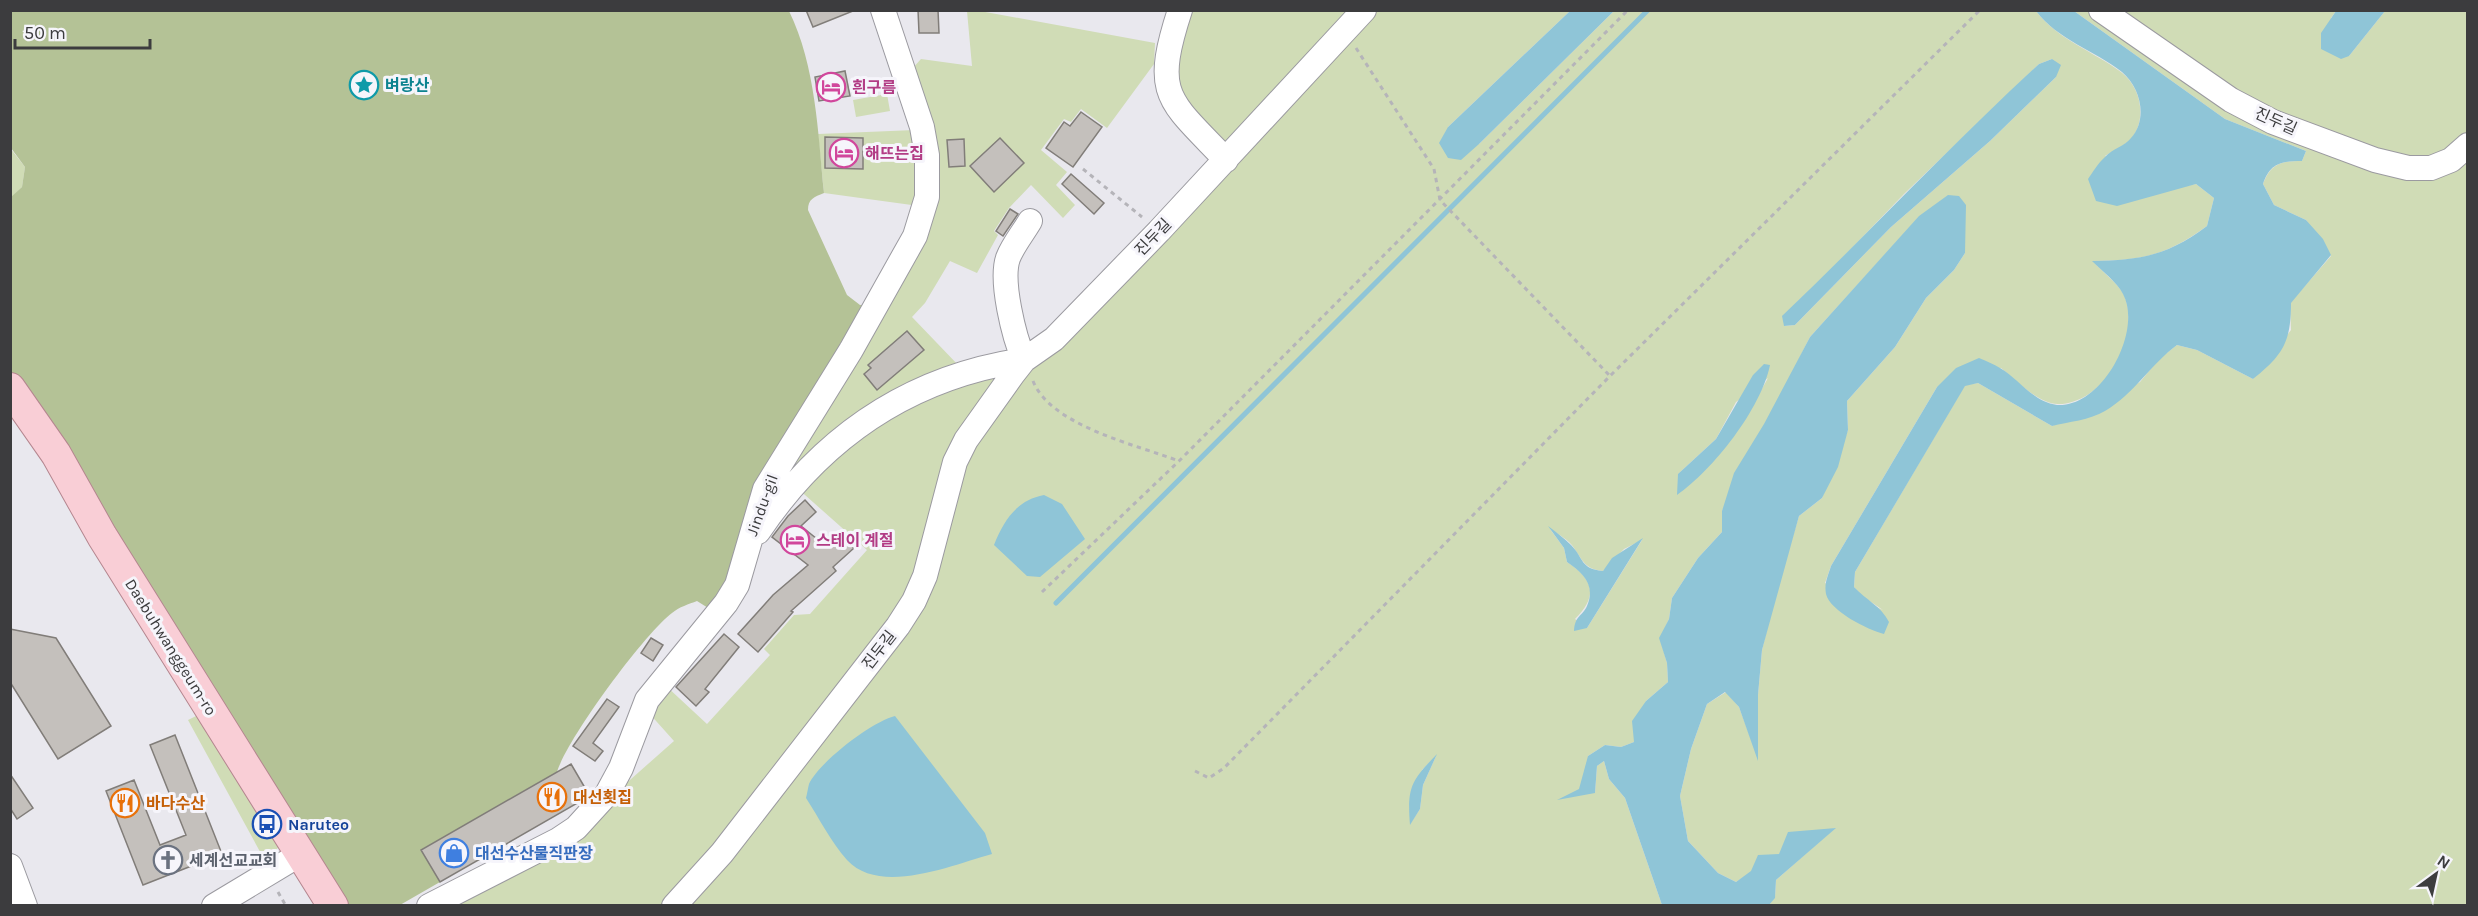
<svg xmlns="http://www.w3.org/2000/svg" width="2478" height="916" font-family="Karla,'Noto Sans KR',sans-serif">
	<style>
		.green { fill: #d0dcb6; fill-rule: evenodd }
		.forest { fill: #b4c296 }
		.water { fill: #8fc5d7 }
		.lines { fill: none; stroke-linecap: round; stroke-linejoin: round }
		.stream { stroke: #8fc5d7; stroke-width: 5 }
		.building { fill: #c4c0bc; stroke: #817d79; stroke-width: 1.5 }
		.minor-casing { stroke: #9b9aa0; stroke-width: 26 }
		.major-casing { stroke: #b4868f; stroke-width: 32 }
		.path { stroke: #b5b4b9; stroke-width: 3; stroke-dasharray: 4.5 4.5; stroke-linecap: butt }
		.minor { stroke: #fff; stroke-width: 24 }
		.major { stroke: #f9ced6; stroke-width: 30 }
		.labels { text-anchor: middle; dominant-baseline: central; stroke-width: 6; stroke-linejoin: round; paint-order: stroke }
		.culture-label { font-size: 16px; font-weight: bold; fill: #0d838f; stroke: #f6f5fb; text-anchor: start }
		.hotel-label { font-size: 16px; font-weight: bold; fill: #b23c85; stroke: #f6f5fb; text-anchor: start }
		.street-label { font-size: 16px; fill: #3c3c3e; stroke: #f6f5fb }
		.food-label { font-size: 16px; font-weight: bold; fill: #c56008; stroke: #f6f5fb; text-anchor: start }
		.transit-label { font-size: 16px; font-weight: bold; fill: #164399; stroke: #f6f5fb; text-anchor: start }
		.shop-label { font-size: 16px; font-weight: bold; fill: #366cbe; stroke: #f6f5fb; text-anchor: start }
		.worship-label { font-size: 16px; font-weight: bold; fill: #5b616d; stroke: #f6f5fb; text-anchor: start }
	</style>
	<rect width="100%" height="100%" fill="#e9e8ee"/>
	<path class="green" d="M967,11H980L1155,43L1154,64L1107,128L1081,109L1071,122L1064,119L1041,150L1067,172L1056,185L1075,205L1063,218L1031,185L1009,208L994,231L998,235L977,273L950,261L925,303L912,317L960,367L762,512L927,225L911,70L921,59L972,66Z
		M1188,11H1355L1224,144L1180,101L1175,43Z
		M1372,11H1570L1448,127L1479,144L1614,11H2036C2058,40 2093,51 2121,72C2141,87 2147,118 2132,138C2126,145 2113,151 2105,156L2162,191L2196,184L2214,198L2207,226C2165,256 2144,260 2093,261C2102,272 2118,283 2124,295C2142,336 2105,403 2059,404C2040,405 2015,380 2001,368L1937,387L1831,566L1825,583L1883,610L1862,596L1854,587L1855,572L1965,385L1978,383L2052,426L2140,382L2159,359L2177,345L2197,350L2253,379L2291,330L2290,303L2331,256L2306,220L2274,205L2263,184C2271,163 2281,161 2302,161L2306,151L2225,119L2074,11H2095L2168,63L2403,175L2467,153V905H1769L1775,897L1776,880L1835,828L1779,854L1736,882L1718,873L1688,841L1680,796L1691,749L1707,704L1726,692L1739,707L1758,758V695L1762,650L1775,596L1799,516L1822,498L1848,430L1847,401L1895,347L1926,298L1954,270L1965,253L1964,230L1949,195L1919,217L1810,337L1722,511V532L1698,558L1672,598L1669,619L1660,638L1667,663L1668,682L1646,701L1634,742L1621,747L1605,745L1588,756L1595,793L1597,766L1604,761L1609,779L1625,798L1662,905L681,906L910,617L957,475L1007,390ZM2052,59L2056,77L1990,141L1891,227L1795,325L1784,326L1797,302L1819,282L1904,194L2039,64ZM1768,378L1742,424L1678,474L1716,439L1736,402ZM1550,529C1558,534 1569,540 1574,548C1583,561 1585,569 1603,571L1624,549L1642,540L1587,628L1575,619C1599,595 1593,579 1567,562L1564,548ZM1436,756L1423,785L1420,809L1410,824L1422,770Z
		M2115,11H2336L2331,18L2349,56L2385,11H2467V132L2451,150L2434,158L2409,159L2274,116Z
		M887,94L890,111L856,117L853,100Z
		M915,130L919,206L824,193L818,134Z
		M10,148L25,167L22,187L11,198Z
		M1000,370L965,435L914,593L668,905L444,906L622,787L674,741L648,712L665,685L707,724L770,655L764,649L794,615L810,614L867,550L796,487L897,406Z
		M202,713L279,846L273,855L264,859L188,720Z"/>
	<path class="forest" d="M11,11H789C816,66 818,133 824,193C814,197 808,199 808,210L847,295L860,305H866L713,611L697,601C689,604 679,607 672,613C644,634 567,739 557,772L421,850L440,882L400,905H349L340,899L11,374L10,198L22,187L25,167L11,148Z"/>
	<path class="water" d="M1570,11H1614L1479,144L1461,160L1448,158L1439,143L1448,127Z
		M2036,11H2074L2225,119L2306,151L2302,161C2281,161 2270,163 2263,184L2274,205L2306,220L2323,239L2331,255L2291,303C2291,342 2283,355 2253,379L2197,350L2177,345C2151,364 2134,394 2105,411C2090,420 2068,422 2052,426L1978,383L1965,386L1855,572L1854,587C1866,600 1881,606 1889,622L1884,634C1868,630 1830,611 1826,594C1824,583 1828,576 1831,566L1937,387L1956,368L1979,358C1986,361 1994,364 2000,368C2019,379 2033,402 2057,405C2102,408 2143,331 2123,294C2117,282 2102,271 2092,261C2141,260 2167,256 2207,226L2214,198L2196,184L2117,206L2096,201L2088,179C2093,172 2098,163 2105,157C2112,149 2125,146 2131,138C2148,119 2141,88 2122,72C2094,50 2058,40 2036,11Z
		M2336,11H2385L2349,56L2341,59L2321,49V33Z
		M2052,59L2061,65L2056,77L1990,141L1891,227L1795,325L1784,326L1782,316C1869,233 1951,145 2039,64Z
		M1948,195L1959,196L1966,205L1965,253L1954,270L1926,298L1895,347L1847,401L1848,430L1838,467L1822,498L1799,516L1762,650L1758,695V761L1739,707L1725,692L1707,704L1691,749L1680,796L1688,841L1718,873L1736,882L1751,871L1758,855L1779,854L1788,832L1836,828L1776,880L1775,898L1769,905H1662L1625,798L1609,779L1604,761L1597,766L1595,793L1557,800L1579,789L1588,756L1605,745L1621,747L1634,742L1632,721L1646,701L1668,682L1667,663L1659,638L1669,619L1672,598L1698,558L1722,532V511L1734,473L1764,424L1810,337L1919,216Z
		M1764,364L1770,365C1761,409 1713,470 1677,495L1678,474L1716,439L1753,375Z
		M1044,495L1062,504L1085,539L1040,577L1027,576L994,545C1004,520 1017,500 1044,495Z
		M1548,526C1556,532 1564,538 1571,545C1584,558 1580,569 1603,571L1612,558L1643,538L1587,628L1574,631C1575,615 1582,617 1587,606C1596,585 1583,573 1567,562L1564,548Z
		M895,716L985,833L992,854C952,865 880,896 847,860C831,842 819,818 806,798C807,794 808,788 809,784C819,762 873,721 895,716Z
		M1437,754L1423,785L1420,809L1410,825C1407,787 1411,781 1437,754Z"/>
	<g class="lines">
		<path class="stream" d="M1056,603L1648,10"/>
	</g>
	<path class="building" d="M806,10H852L853,11L813,27Z
		M918,10H938L939,33H919Z
		M845,71L850,96L819,101L815,77Z
		M1081,112L1102,127L1073,167L1046,148L1064,122L1070,126Z
		M825,137L863,138V169L825,168Z
		M1000,138L1024,163L994,192L970,166Z
		M964,139L965,166L949,167L947,140Z
		M1071,174L1104,203L1094,214L1062,184Z
		M1010,209L1018,214L1003,236L996,231Z
		M907,331L924,350L877,390L864,374L871,368L868,365Z
		M805,500L816,512L801,526L827,547L841,534L854,548L833,567L836,571L791,611L793,612L758,652L738,634L773,595L808,565L772,537L788,516Z
		M10,629L56,638L111,726L58,759L10,682Z
		M724,634L739,647L705,689L709,692L696,706L676,687Z
		M651,638L663,645L653,661L641,653Z
		M607,699L619,707L593,743L603,751L595,761L573,746Z
		M175,735L222,854L143,885L106,791L134,780L160,845L186,835L150,745Z
		M571,764L588,793L581,801L440,882L421,850Z
		M10,774L33,808L17,819L10,808Z"/>
	<g class="lines">
		<g class="minor-casing">
			<path id="minor" d="M1180,10C1152,96 1168,99 1226,160
				M2101,10L2231,100L2273,122L2375,160L2408,168H2431L2451,160L2468,145
				M758,532C822,437 910,377 1024,360C1014,337 1000,281 1008,258C1013,245 1023,233 1030,221
				M10,866L25,906
				M214,906L302,853
				M429,906L558,840L576,828L607,794L621,768L647,700L726,603L737,585L765,489L851,350L915,236L927,197V155L922,127L883,10
				M674,906L722,853L898,626L914,601L925,576L955,462L966,440L1013,374L1024,360L1054,339L1159,231L1364,10"/>
		</g>
		<g class="major-casing">
			<path id="major" d="M10,388L56,454L102,536L333,906"/>
		</g>
		<path class="path" d="M1356,48L1434,169L1440,200L1610,376
			M1083,169L1142,217
			M1033,381C1051,426 1137,445 1179,461
			M1042,592L1179,461L1628,10
			M1195,771L1209,778L1224,768L1610,376L1980,10
			M278,892L286,906"/>
		<use href="#minor" class="minor"/>
		<use href="#major" class="major"/>
	</g>
	<defs>
		<g id="sight-ring" transform="scale(1.5)"><circle r="9.5" fill="#f6f5fb" stroke="#0f9aa8" stroke-width="1.5"/><path d="M0-6L1.8-2.2L6-1.7L2.9 1.2L3.7 5.4L0 3.3L-3.7 5.4L-2.9 1.2L-6-1.7L-1.8-2.2Z" fill="#0f9aa8"/></g>
		<g id="hotel-ring" transform="scale(1.5)"><circle r="9.5" fill="#f6f5fb" stroke="#d1479c" stroke-width="1.5"/><path d="M-6-4.5h1.5V1H6V5H4.5V3h-9V5H-6ZM-4 0a1.8 1.8 0 1 1 3.6 0ZM.5 0V-2.5h3Q6-2.5 6 0Z" fill="#d1479c"/></g>
		<g id="restaurant-ring" transform="scale(1.5)"><circle r="9.5" fill="#f6f5fb" stroke="#e8710a" stroke-width="1.5"/><path d="M-5-6h1v4h1v-4h1v4h1v-4h1v5L-1.5 .5V6h-2V.5L-5-1ZM5-6V6H3V1.5H1.5Q1.5-4 5-6Z" fill="#e8710a"/></g>
		<g id="bus-ring" transform="scale(1.5)"><circle r="9.5" fill="#f6f5fb" stroke="#1a4fb4" stroke-width="1.5"/><path d="M-5-6H5V4H4V6H2V4H-2V6H-4V4H-5ZM-3.5-4V0h7V-4ZM-3.5 1.2v1.5H-2V1.2ZM2 1.2v1.5H3.5V1.2Z" fill="#1a4fb4"/></g>
		<g id="shop-ring" transform="scale(1.5)"><circle r="9.5" fill="#f6f5fb" stroke="#3f7fe0" stroke-width="1.5"/><path d="M-5-2.5h2.3a2.7 3.5 0 0 1 5.4 0H5L5.5 6h-11ZM-1.5-2.5h3a1.5 2.3 0 0 0-3 0Z" fill="#3f7fe0"/></g>
		<g id="church-ring" transform="scale(1.5)"><circle r="9.5" fill="#f6f5fb" stroke="#6b7280" stroke-width="1.5"/><path d="M-1.2-6h2.4v3.5h3.3v2.4h-3.3V6h-2.4V-.1h-3.3v-2.4h3.3Z" fill="#6b7280"/></g>
	</defs>
	<g fill-rule="evenodd">
		<use href="#sight-ring" x="364" y="85"/>
		<use href="#hotel-ring" x="831" y="87"/>
		<use href="#hotel-ring" x="844" y="153"/>
		<use href="#hotel-ring" x="795" y="540"/>
		<use href="#restaurant-ring" x="552" y="797"/>
		<use href="#restaurant-ring" x="125" y="803"/>
		<use href="#bus-ring" x="267" y="824"/>
		<use href="#shop-ring" x="454" y="853"/>
		<use href="#church-ring" x="168" y="860"/>
	</g>
	<g class="labels">
		<g class="culture-label">
			<text x="385" y="85">벼랑산</text>
		</g>
		<g class="hotel-label">
			<text x="852" y="87">흰구름</text>
			<text x="865" y="153">해뜨는집</text>
			<text x="816" y="540">스테이 계절</text>
		</g>
		<g class="street-label">
			<text transform="translate(2276 121) rotate(24)">진두길</text>
			<text transform="translate(1153 237) rotate(-46)">진두길</text>
			<text transform="translate(762 505) rotate(-70)">Jindu-gil</text>
			<text transform="translate(171 647) rotate(58)">Daebuhwanggeum-ro</text>
			<text transform="translate(879 650) rotate(-52)">진두길</text>
		</g>
		<g class="food-label">
			<text x="573" y="797">대선횟집</text>
			<text x="146" y="803">바다수산</text>
		</g>
		<g class="transit-label">
			<text x="288" y="824">Naruteo</text>
		</g>
		<g class="shop-label">
			<text x="475" y="853">대선수산물직판장</text>
		</g>
		<g class="worship-label">
			<text x="189" y="860">세계선교교회</text>
		</g>
	</g>
	<rect width="2478" height="916" fill="none" stroke="#3c3c3e" stroke-width="24"/>
	<g transform="translate(2436 874) rotate(33)" stroke="#f6f5fb" stroke-width="4.5" paint-order="stroke">
	<path d="M0-4.5L10 22L0 15L-10 22Z" fill="#3c3c3e"/>
	<text y="-9" font-size="16" font-weight="bold" text-anchor="middle" fill="#3c3c3e">N</text>
	</g>
	<path d="M15 39v9h135v-9" fill="none" stroke="#3c3c3e" stroke-width="3"/>
	<text x="24" y="39" font-size="18" fill="#3c3c3e" stroke="#f6f5fb" stroke-width="4.5" paint-order="stroke">50 m</text>
</svg>
